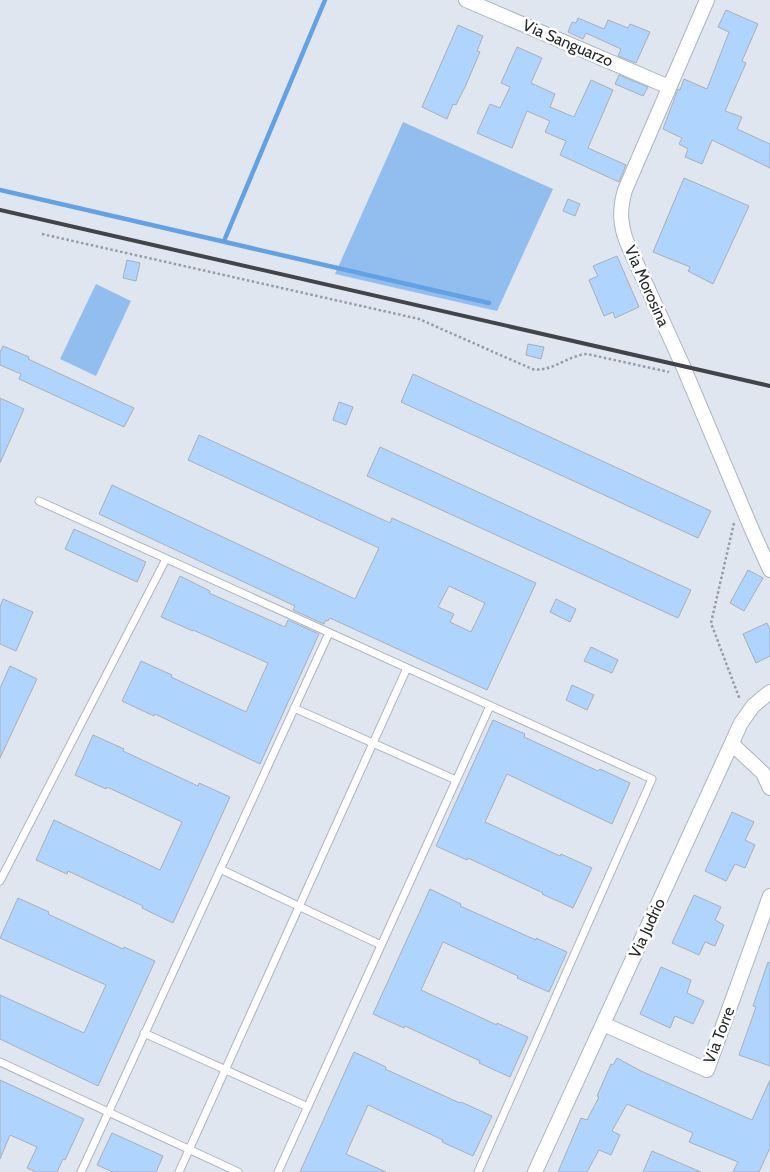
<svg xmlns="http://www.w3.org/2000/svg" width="770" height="1172" font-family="Cabin,sans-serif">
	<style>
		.green { fill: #91beee }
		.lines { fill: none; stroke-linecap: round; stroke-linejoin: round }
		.stream { stroke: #62a2e4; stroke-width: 4.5 }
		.building { fill: #afd5ff; stroke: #a8afb8; fill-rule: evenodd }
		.service-casing { stroke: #acb4bc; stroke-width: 9 }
		.minor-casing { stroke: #acb4bc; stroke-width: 16 }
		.path { stroke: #969ca3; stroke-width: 2.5; stroke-dasharray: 2.5 2.5; stroke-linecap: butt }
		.service { stroke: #fff; stroke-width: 7 }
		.minor { stroke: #fff; stroke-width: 14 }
		.rail { stroke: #414549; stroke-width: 4 }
		.labels { text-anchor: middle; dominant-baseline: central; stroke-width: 5; stroke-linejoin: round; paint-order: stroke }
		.street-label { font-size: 16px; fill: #272a2d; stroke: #fff }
	</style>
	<rect width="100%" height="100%" fill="#dfe6ef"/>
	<path class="green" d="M403,122L553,189L497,311L335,274Z
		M96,284L131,301L96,376L60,359Z"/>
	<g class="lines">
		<path class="stream" d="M0,190L489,303
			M224,241L325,0"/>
	</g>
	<path class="building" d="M726,10L758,24L742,61L746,63L725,111L742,117L737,129L770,144V168L712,140L702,164L685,157L688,149L679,144L682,138L663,129L678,89L680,90L684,79L707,89L729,32L718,27Z
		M578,18L604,29L608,20L628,28L630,24L650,32L636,63L618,56L621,49L586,33L583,39L568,32L572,22L576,23Z
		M458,25L483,36L477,51L480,52L465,87L456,105L453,104L447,119L422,107Z
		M517,47L542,58L531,83L555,94L550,107L574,117L591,80L613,90L588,148L626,165L619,182L560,155L566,141L545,132L550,121L527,111L512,148L477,133L490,104L500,108L510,87L501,83Z
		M619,75L648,87L643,96L615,84Z
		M684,178L749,206L713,284L688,271L690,267L653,252Z
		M568,199L580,204L575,216L563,211Z
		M617,256L639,307L615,318L613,312L604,316L589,280L598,276L593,266Z
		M127,260L140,263L136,281L123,278Z
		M528,344L544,347L541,359L526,355Z
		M3,346L29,357L28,359L134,408L124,427L19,379L21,374L0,365V352Z
		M413,374L711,511L698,538L401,402Z
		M0,398L24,409L0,463Z
		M339,402L353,407L346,425L333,420Z
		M199,435L390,523L392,518L536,583L487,690L330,618L328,621L326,620L324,624L293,610L295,606L99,514L112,485L355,599L379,548L188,460ZM449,586L485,603L471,632L450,622L454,614L438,607Z
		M380,447L691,590L678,618L367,476Z
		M74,529L146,562L137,582L65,549Z
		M748,570L763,578L744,611L730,603Z
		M180,576L210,591L209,593L285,627L288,620L319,634L260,764L155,714L154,716L122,701L141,661L172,675L171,677L246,712L268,663L193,630V631L161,617Z
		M3,599L33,612L16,651L0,644V607Z
		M556,599L576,609L570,622L550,612Z
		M767,623L770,630V656L756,663L743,634Z
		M591,647L618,660L612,673L584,661Z
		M10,666L37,679L0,758V688Z
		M572,685L594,695L587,710L566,700Z
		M493,720L525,734L524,737L598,771L600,769L630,783L612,824L507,774L485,822L560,856L561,854L592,868L573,908L542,894L543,893L468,858L467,860L436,846Z
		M93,735L124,749L123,751L198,786L199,783L230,797L173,923L142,908L143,906L68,871L67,874L36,860L54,820L160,870L182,822L107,787L106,789L75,775Z
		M732,812L754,822L745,840L755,845L745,868L735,864L726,881L705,871Z
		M430,889L461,904L460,906L536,940V938L567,952L549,992L517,978L518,976L443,942L421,990L497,1025V1023L528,1037L510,1077L479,1063L480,1061L405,1026L404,1028L373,1014Z
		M694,895L721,907L715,920L724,925L715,946L705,942L699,955L672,943Z
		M18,898L49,912L48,914L123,949L124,947L155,961L98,1086L0,1039V995L84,1033L106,985L0,938Z
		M768,962L770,963V1066L739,1055L756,1007L753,1006Z
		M661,967L691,980L687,993L704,1001L693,1024L675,1016L670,1028L640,1014Z
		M354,1052L386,1067L385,1069L460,1103L461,1102L492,1116L473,1156L442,1142L443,1140L368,1105L346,1154L386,1172H300Z
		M617,1058L641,1071L752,1120L770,1080V1148L759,1172H733L738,1162L689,1142L693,1133L627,1104L612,1131L620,1135L611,1155L599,1150L587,1172H558L581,1118L587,1120L599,1097L597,1096L611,1064L613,1065Z
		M0,1080L84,1119L65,1160L63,1159L57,1172H36L27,1168L37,1147L10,1135L0,1159Z
		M112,1133L163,1156L156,1172H113L97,1165Z
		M652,1151L701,1172H643Z"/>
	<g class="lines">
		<g class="service-casing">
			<path id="service" d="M39,501L652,779L478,1172
				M294,708L456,780
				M220,869L381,945
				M0,881L166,559
				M144,1033L308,1107
				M0,1062L238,1172
				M81,1172L329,633
				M179,1172L407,668
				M278,1172L490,706"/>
		</g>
		<g class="minor-casing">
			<path id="minor" d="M466,0L669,87
				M707,0L625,190C619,210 620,226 628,245L683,366L752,530L770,570
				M732,744L763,773L770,788
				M603,1024L707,1070L770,896
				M535,1172L741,723L753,706L770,692"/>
		</g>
		<path class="path" d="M42,234L419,319L532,369C551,373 568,355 587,354L669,372
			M734,523L711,623L740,700"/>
		<use href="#service" class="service"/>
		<use href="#minor" class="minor"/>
		<path class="rail" d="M0,210L770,386"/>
	</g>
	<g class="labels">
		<g class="street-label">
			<text transform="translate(568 43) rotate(23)">Via Sanguarzo</text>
			<text transform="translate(647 286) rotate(66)">Via Morosina</text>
			<text transform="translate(647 928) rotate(-65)">Via Judrio</text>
			<text transform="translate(719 1035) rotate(-69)">Via Torre</text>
		</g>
	</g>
</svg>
